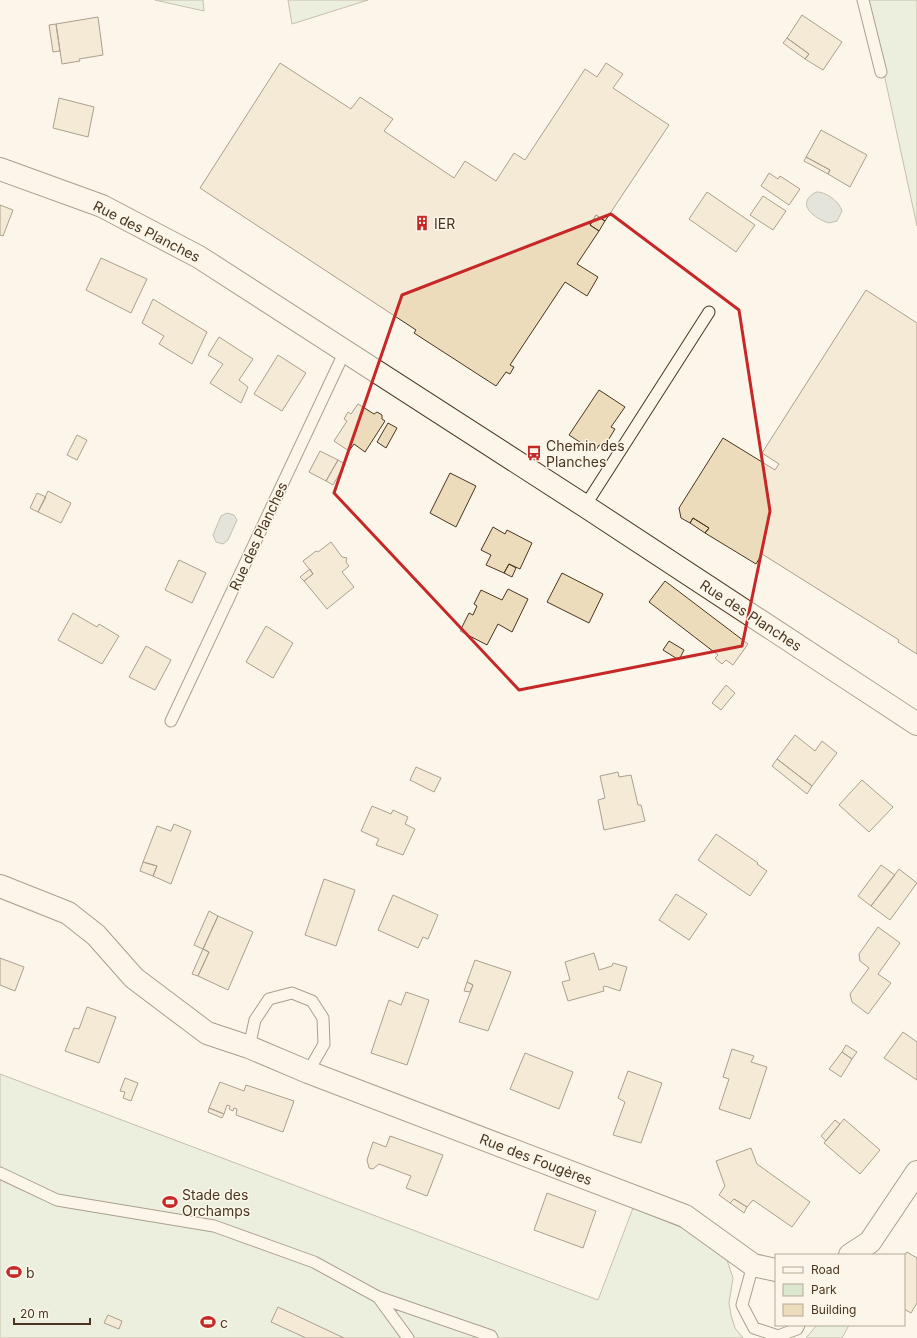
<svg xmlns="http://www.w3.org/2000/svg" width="917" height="1338" font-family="Inter,sans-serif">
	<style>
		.green { fill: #dce7d0; stroke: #887966 }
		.water { fill: #c9cecd; stroke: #887966 }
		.building { fill: #ecdcbc; stroke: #4a3520 }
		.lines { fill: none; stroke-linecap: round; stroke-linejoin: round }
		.lane-casing { stroke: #4a3520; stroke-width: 13 }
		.street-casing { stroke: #4a3520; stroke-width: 24 }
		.lane { stroke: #fbf6e9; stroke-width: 11 }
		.street { stroke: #fbf6e9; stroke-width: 22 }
		.marked { fill: none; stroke: #c62828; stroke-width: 3; stroke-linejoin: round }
		.labels { text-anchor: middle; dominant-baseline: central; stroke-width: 3; stroke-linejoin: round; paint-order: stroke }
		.poi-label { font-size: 14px; fill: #4a3520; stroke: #fbf6e9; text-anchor: start }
		.street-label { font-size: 14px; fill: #4a3520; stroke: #fbf6e9 }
	</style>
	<rect width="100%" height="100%" fill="#fbf6e9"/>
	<path class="green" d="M155,0H203L204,11Z
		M288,0H368L292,24Z
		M868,0H917V226Z
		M0,1074L598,1300L633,1208L685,1229L726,1257L733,1278L729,1303L731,1315L735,1328L743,1338H0Z
		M817,1325H849L842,1338H806Z"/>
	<path class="water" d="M816,192C825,191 840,202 842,211L837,221L829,223C815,219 794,204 816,192Z
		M227,513L234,515L237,520L228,540L223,544L216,542L213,535L221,516Z"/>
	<path class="building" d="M802,15L842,42L823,70L805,59L809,54L787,38Z
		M98,17L103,55L79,59L80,61L62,64L56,24Z
		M56,24L60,51L53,52L49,25Z
		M787,38L809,54L805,59L783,43Z
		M280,63L351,109L360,97L393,119L384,131L454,178L465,161L496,181L514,153L525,160L585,69L597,77L606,63L623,74L613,88L669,125L605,221L596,215L590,225L599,231L577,264L598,277L587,296L565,282L510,365L514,367L510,374L506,372L496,386L414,333L416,330L200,188Z
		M59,98L94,107L88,137L53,128Z
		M821,130L867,155L850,187L828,174L830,170L806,157Z
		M806,157L830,170L828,174L804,161Z
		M769,173L778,179L780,176L800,189L789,205L761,186Z
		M707,192L755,225L736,252L689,219Z
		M763,196L786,211L773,230L750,215Z
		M0,205L13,210L3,236L0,235Z
		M596,215L605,221L599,231L590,225Z
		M101,258L147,279L131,313L86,290Z
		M866,290L917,323V654L898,642L899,640L762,554L756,564L705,533L709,528L693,518L690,523L681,518L679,508L723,438L775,470L779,464L762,453Z
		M153,299L207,332L192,364L159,344L164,336L142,323Z
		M219,337L253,359L239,380L248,387L241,403L210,383L223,364L208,355Z
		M278,355L306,373L282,411L254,394Z
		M599,390L625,407L611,427L615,429L604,447L599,445L595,452L569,435Z
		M358,404L374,414L377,412L382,415V419L385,421L365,452L354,444L349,451L334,441L347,421L344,419L348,412L351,414Z
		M388,423L397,428L386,448L377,442Z
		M77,435L87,440L77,460L67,455Z
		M320,451L338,460L326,481L309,472Z
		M338,460L345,464L333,485L326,481Z
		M450,473L476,486L456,527L430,513Z
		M48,491L71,503L61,523L38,512Z
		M37,493L46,497L38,512L30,508Z
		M693,518L709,528L705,533L690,523Z
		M493,527L505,534L507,530L532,543L520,569L509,564L504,573L486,565L491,555L481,550Z
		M331,542L342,557L347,558L346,562L349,566L342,572L354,587L327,609L304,581L313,574L303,561L316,551L318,552Z
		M179,560L206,573L192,603L165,590Z
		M509,564L516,568L512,577L504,573Z
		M310,569L313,574L304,581L300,577Z
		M562,573L603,594L589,623L547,602Z
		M665,581L748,644L733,665L726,660L722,664L715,658L718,655L649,602Z
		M508,589L528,599L512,632L498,624L487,645L460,631L469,613L473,615L477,606L474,604L481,590L502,600Z
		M73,613L97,627L99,624L119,636L102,664L58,640Z
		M266,626L293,643L273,678L246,662Z
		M669,641L684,650L679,660L663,650Z
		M146,646L171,660L155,690L129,677Z
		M726,685L735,693L721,710L712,703Z
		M795,735L815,751L822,741L837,753L812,786L777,759Z
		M777,759L812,786L807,794L772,766Z
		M416,767L441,778L434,792L410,780Z
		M618,772L619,777L631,775L638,805H641L645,821L604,830L598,800L605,798L600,776Z
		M862,780L893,807L869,832L839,805Z
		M372,806L391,814L393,810L408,817L405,824L415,829L403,855L376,845L379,839L361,831Z
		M174,824L191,831L171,884L153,876L157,866L143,862L157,826L171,831Z
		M716,834L758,863L757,864L767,871L750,896L698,860Z
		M143,862L157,866L153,876L140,871Z
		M881,865L895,875L871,906L858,896Z
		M899,869L917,883L890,920L871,906Z
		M324,879L355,890L336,946L305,935Z
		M676,894L707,914L689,940L659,920Z
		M393,895L438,915L428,939L423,937L418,948L378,930Z
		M209,911L218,916L203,949L194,945Z
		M218,916L253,932L228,990L198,976L209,952L203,949Z
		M878,927L900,943L878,974L891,983L868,1014L852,1002L850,994L869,968L860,961L859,954Z
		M203,949L209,952L198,976L192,974Z
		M594,953L599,970L612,966L613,963L627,967L620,991L605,986L603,987L604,991L568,1001L562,982L570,980L565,962Z
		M0,958L24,967L15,991L0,985Z
		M475,960L511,972L488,1031L459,1022L473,985L467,982Z
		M467,982L473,985L470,992L464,991Z
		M406,992L429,1000L407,1065L371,1053L389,1000L401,1005Z
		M87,1007L116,1017L99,1063L65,1051L74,1028L79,1029Z
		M903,1032L917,1042V1080L884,1058Z
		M846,1045L857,1052L852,1059L842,1052Z
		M732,1049L754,1056L751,1062L767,1067L750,1119L719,1109L729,1079L723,1077Z
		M842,1052L852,1059L841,1077L829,1069Z
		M525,1053L573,1072L559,1109L510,1089Z
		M628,1071L662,1083L641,1143L613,1135L625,1102L618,1098Z
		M125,1078L138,1083L131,1101L123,1098L125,1092L120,1091Z
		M220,1082L244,1091L246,1085L294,1101L283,1132L236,1115L237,1109L234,1108L233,1111L229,1109L230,1106L227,1105L224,1114L209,1108Z
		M209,1108L224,1114L222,1118L208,1112Z
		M844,1119L880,1150L860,1174L824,1143Z
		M835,1120L840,1124L826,1141L821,1136Z
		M390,1136L443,1155L427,1196L406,1188L411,1176L379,1164L373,1169L369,1168L367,1160L373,1142L386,1147Z
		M751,1148L757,1164L810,1202L792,1227L753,1200L747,1207L734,1199L730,1203L719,1195L725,1186L716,1161Z
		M547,1193L596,1211L583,1248L534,1230Z
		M734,1199L747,1207L744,1213L730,1203Z
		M907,1252L917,1258V1303L911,1313L904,1309V1256Z
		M278,1307L344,1338H306L271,1322Z
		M108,1315L122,1321L119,1329L104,1323Z"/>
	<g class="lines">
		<g class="lane-casing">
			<path id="lane" d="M863,0L881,72
				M585,506L709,312
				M171,721L345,351
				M249,1047L255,1020L269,999L292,993L312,1001L323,1018L324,1044L308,1072
				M0,1173L57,1200L214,1226L314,1262L378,1297L491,1336L492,1338
				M753,1265L742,1305L754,1328L778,1336L797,1329L799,1325
				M378,1297L408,1338"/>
		</g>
		<g class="street-casing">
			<path id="street" d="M0,169L102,206L199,257L585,506L917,724
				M0,886L68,913L96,935L134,978L207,1033L249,1047L308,1072L685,1216L753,1265L776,1270
				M850,1255L870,1242L917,1172"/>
		</g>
		<use href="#lane" class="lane"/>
		<use href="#street" class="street"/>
	</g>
	<path d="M0 0H917V1338H0ZM611,214L739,310L770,511L742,646L519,690L334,493L402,295Z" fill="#fbf6e9" fill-opacity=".55" fill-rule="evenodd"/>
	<path class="marked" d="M611,214L739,310L770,511L742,646L519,690L334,493L402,295Z"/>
	<defs>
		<g id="building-bare" transform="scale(1.2)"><path d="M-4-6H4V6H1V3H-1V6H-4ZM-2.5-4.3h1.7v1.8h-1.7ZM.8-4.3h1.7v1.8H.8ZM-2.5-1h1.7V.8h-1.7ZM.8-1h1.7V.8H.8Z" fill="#c62828" stroke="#fbf6e9" stroke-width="2.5" paint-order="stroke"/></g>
		<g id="bus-bare" transform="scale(1.2)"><path d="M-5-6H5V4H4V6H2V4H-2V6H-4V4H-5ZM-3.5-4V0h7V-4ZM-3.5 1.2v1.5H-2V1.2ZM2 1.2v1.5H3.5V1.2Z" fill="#c62828" stroke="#fbf6e9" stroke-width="2.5" paint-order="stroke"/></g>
		<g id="stadium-bare" transform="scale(1.2)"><path d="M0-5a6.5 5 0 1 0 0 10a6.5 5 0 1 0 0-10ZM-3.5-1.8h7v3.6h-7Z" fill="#c62828" stroke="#fbf6e9" stroke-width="2.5" paint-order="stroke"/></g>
	</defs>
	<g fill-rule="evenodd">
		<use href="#building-bare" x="422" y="223"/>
		<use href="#bus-bare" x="534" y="453"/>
		<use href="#stadium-bare" x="170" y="1202"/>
		<use href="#stadium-bare" x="14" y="1272"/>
		<use href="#stadium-bare" x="208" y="1322"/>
	</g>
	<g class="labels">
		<g class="poi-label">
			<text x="434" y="223">IER</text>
			<text x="546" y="445">Chemin des<tspan x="546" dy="16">Planches</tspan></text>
			<text x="182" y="1194">Stade des<tspan x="182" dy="16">Orchamps</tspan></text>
			<text x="26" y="1272">b</text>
			<text x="220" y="1322">c</text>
		</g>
		<g class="street-label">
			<text transform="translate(147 231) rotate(27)">Rue des Planches</text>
			<text transform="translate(258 536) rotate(-65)">Rue des Planches</text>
			<text transform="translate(751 615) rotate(33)">Rue des Planches</text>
			<text transform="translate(536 1159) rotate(21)">Rue des Fougères</text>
		</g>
	</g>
	<rect x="775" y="1254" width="130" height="72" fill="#fbf6e9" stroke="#b4a999"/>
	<rect x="783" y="1267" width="20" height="6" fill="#fbf6e9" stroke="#b4a999"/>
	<text x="811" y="1274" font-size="12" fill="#4a3520">Road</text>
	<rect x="783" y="1284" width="20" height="12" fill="#dce7d0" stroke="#b4a999"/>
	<text x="811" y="1294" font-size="12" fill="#4a3520">Park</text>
	<rect x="783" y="1304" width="20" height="12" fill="#ecdcbc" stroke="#b4a999"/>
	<text x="811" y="1314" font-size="12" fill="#4a3520">Building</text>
	<path d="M14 1318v6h76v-6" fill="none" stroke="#4a3520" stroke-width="2"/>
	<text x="20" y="1318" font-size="12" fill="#4a3520" stroke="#fbf6e9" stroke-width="3" paint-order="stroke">20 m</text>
</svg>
